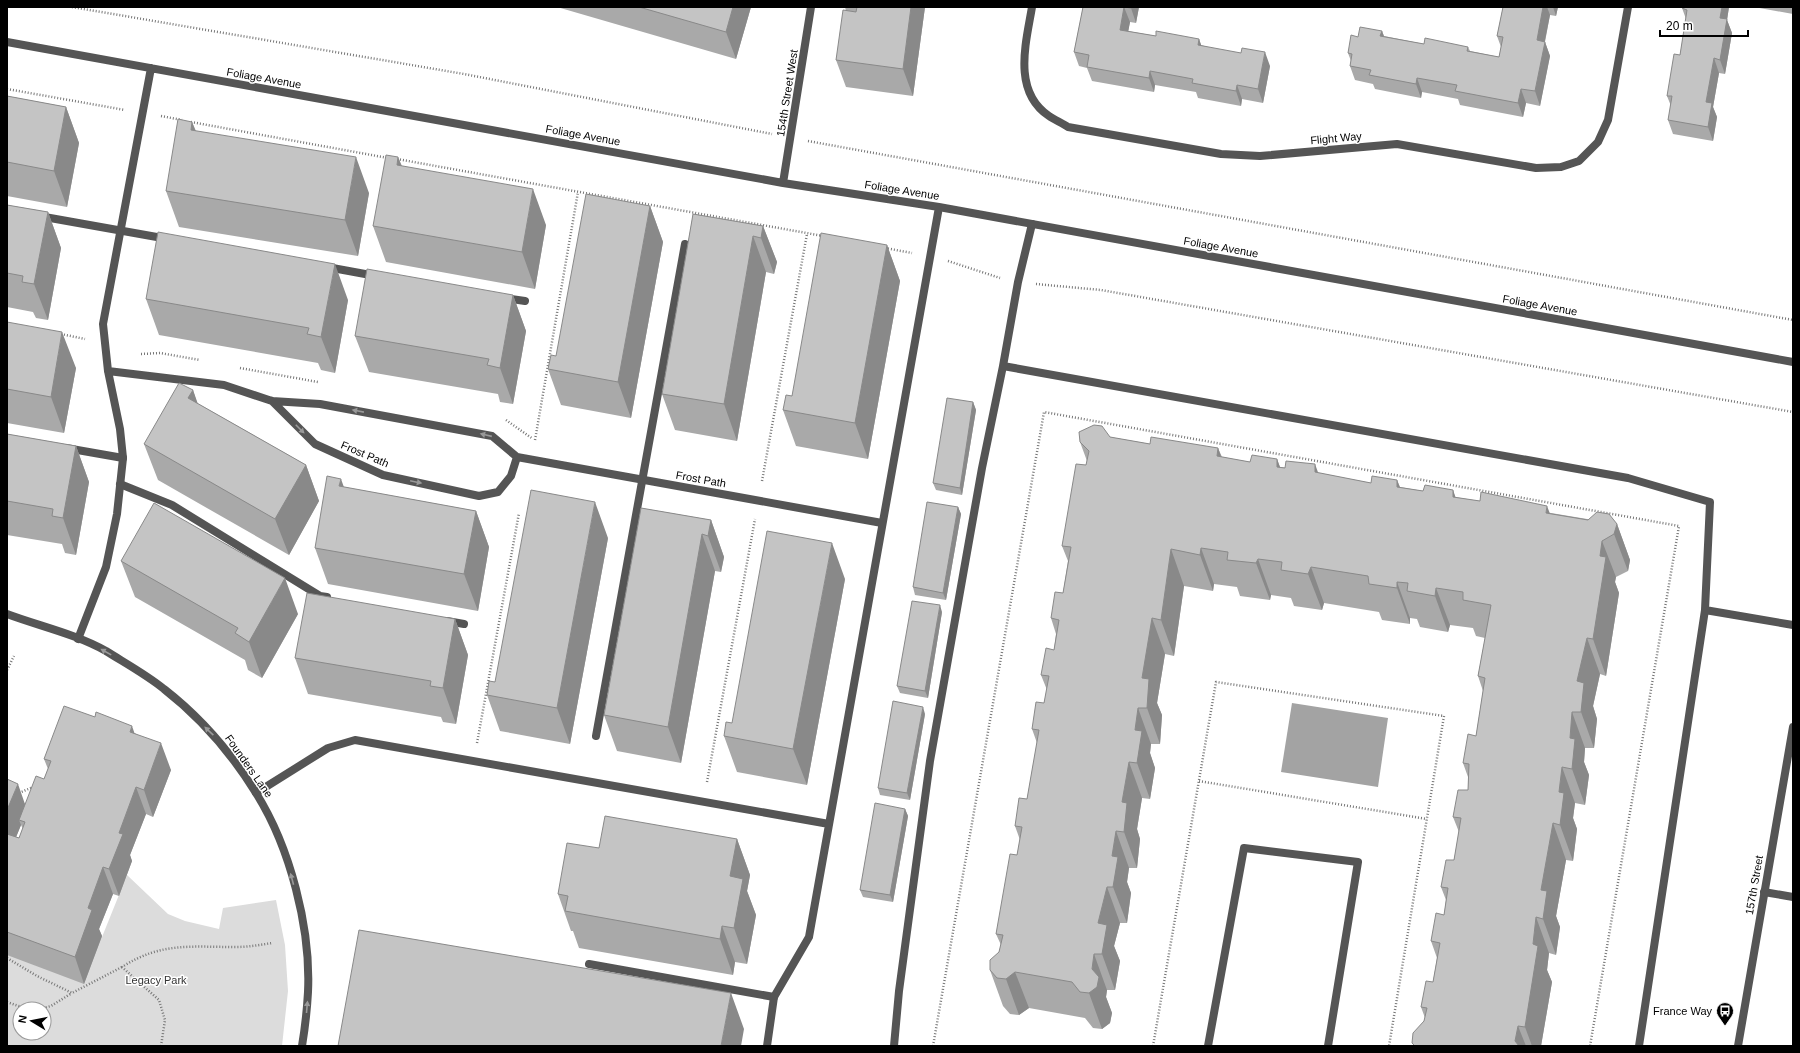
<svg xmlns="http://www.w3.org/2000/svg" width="1800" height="1053" font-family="Arial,sans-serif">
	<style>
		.green { fill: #dcdcdc; fill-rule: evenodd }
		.water { fill: #a3a3a3 }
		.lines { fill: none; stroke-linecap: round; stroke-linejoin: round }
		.path { stroke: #777; stroke-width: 2.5; stroke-dasharray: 1 2; stroke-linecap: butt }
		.service { stroke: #555; stroke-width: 8 }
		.minor { stroke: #555; stroke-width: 8 }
		.tertiary { stroke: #555; stroke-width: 8 }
		.wall { fill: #a9a9a9; fill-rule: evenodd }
		.shaded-wall { fill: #898989 }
		.building { fill: #c4c4c4; stroke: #898989 }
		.oneway { fill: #999 }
		.labels { text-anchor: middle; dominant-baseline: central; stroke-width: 3; stroke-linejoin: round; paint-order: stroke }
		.street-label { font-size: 11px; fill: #000; stroke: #fff }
		.park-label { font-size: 11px; fill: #333; stroke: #fff }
		.poi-label { font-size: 11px; fill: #000; stroke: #fff; text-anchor: end }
	</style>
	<rect width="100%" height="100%" fill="#fff"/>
	<path class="green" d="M127,875L168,914L185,921L219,929L223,908L276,900L285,945L288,991L282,1046H7V954L102,937ZM20,1009H44V1033H20Z"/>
	<path class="water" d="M1292,703L1388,718L1378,787L1281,772Z"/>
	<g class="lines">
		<path class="path" d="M72,7L464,74L772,134
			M7,89L125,110
			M161,116L182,120
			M191,122L388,158
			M808,141L1793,320
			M397,159L823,236
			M885,248L912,253
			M948,261L1000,278
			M1036,284L1101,290L1793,412
			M61,334L85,339
			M141,354L160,353L200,360
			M240,368L318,382
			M506,420L533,439
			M535,440L578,192
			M762,481L807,234
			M7,670L14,656
			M477,743L519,513
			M1199,781L1427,819
			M707,782L755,519
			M19,793L33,787
			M7,958L37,976L72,993L122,967
			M7,1002L27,1009
			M40,1009L51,1006L72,993
			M161,1046L165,1020L159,1000L122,967C161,942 191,947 235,947C248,947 260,945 272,943
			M933,1046L1044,412L1679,526L1590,1046
			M1153,1046L1216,682L1444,716L1389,1046"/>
		<path class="service" d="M39,216L168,239
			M1032,224L1018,282L1003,366L1628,478L1710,502L1705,610L1639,1046
			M327,267L376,276
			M504,298L525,301
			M66,448L123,458
			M120,484L172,505L320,596L327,597
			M1705,610L1793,625
			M447,621L464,624
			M596,736L685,244
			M1764,892L1793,897
			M589,964L774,997
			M894,1046L899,991L930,761L982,468L1003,366
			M1208,1046L1244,848L1358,862L1328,1046"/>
		<path class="minor" d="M1032,7C1026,43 1012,91 1049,116C1055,120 1062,123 1068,127L1221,154L1260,156L1397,144L1536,168L1561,167L1579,161L1598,142L1608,120L1628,7
			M7,42L783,183L939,207L1793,362
			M783,183L811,7
			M108,371L224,385L272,401L320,404L492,436L517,457L882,523
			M272,401L315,444L383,475L479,496L498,492L511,476L517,457
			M78,639L106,567L117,514L123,458L120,429L108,371L103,324L151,68
			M256,793L328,748L355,740L829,824
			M767,1046L774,997L809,937L939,207"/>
		<path class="tertiary" d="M7,614C39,626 76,634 106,651C125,663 147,675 164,689C200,717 232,754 256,793C290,847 311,928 308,992C307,1010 305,1028 302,1046
			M1738,1046L1793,727"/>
	</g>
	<path class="wall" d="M557,7H751L736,59Z
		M845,7H925L913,96L846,87L836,60L846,11Z
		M1083,7H1139L1136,23L1130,22L1128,31L1156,36L1199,39L1201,45L1270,66L1263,103L1242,99L1241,106L1198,98L1196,92L1155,85L1154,92L1092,81L1087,68L1079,66L1074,52Z
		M1503,7H1558L1556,16L1550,15L1545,42L1550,56L1540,106L1526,103L1523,117L1460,105L1458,99L1422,92L1421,98L1375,89L1373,84L1355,80L1350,66L1351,61L1348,53L1358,37L1382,31L1384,36L1424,44L1468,47L1470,51L1499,57L1501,47L1497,36Z
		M1682,7H1729L1727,20L1732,33L1725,74L1719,73L1713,107L1717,117L1713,141L1673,134L1668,120L1671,106L1667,96L1680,55L1686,19L1682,8Z
		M1754,7H1793V14Z
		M7,96L66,107L79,143L67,207L7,196Z
		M192,122L196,131L369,193L358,256L179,227L166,191Z
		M398,157L402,166L546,225L535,289L386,262L373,226Z
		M7,205L48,212L61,248L48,320L36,318L33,312L7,307Z
		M650,206L663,242L631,418L561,405L548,369Z
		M693,214L763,226L777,262L774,274L766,272L737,441L675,430L662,394Z
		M887,245L900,281L868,459L796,446L783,410Z
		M513,295L526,331L513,404L500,402L498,394L369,372L355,336Z
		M146,299L348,300L335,373L321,370L318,363L159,335Z
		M7,322L76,368L64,433L7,423Z
		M193,390L197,403L306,465L319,501L289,555L158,480L144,444Z
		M973,402L976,410L962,495L936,490L933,483Z
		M7,434L76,446L89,482L76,555L65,553L62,544L7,535Z
		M1110,437L1150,444L1218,448L1222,457L1250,462L1277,459L1280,467L1319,473L1371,483L1397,480L1400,487L1423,491L1453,490L1455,497L1617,524L1630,560L1628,571L1616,577L1615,582L1619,593L1606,676L1600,674L1593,706L1597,719L1594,748H1585L1584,762L1589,775L1585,805L1575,803L1573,818L1577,829L1573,861L1566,860L1556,916L1560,927L1556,955L1549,953L1547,970L1552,982L1541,1046H1414L1412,1043L1424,1021L1425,1018L1421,1007L1433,982L1437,958L1431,941L1444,915L1446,900L1441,887L1454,860L1459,832L1453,817L1468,790V777L1463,763L1476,736L1483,691L1478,676L1485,638L1476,636L1473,628L1450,625L1448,632L1420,627L1417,619L1410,618V624L1382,620L1379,612L1324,603L1322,610L1294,606L1291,598L1271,595L1270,600L1240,596L1237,587L1214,584L1213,591L1184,586L1174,656L1165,654L1157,703L1162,715L1160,744H1151L1150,753L1155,768L1150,799L1142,798L1137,829L1140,839L1137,868H1129L1127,882L1131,893L1127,923H1120L1114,946L1120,961L1115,990H1107L1106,997L1112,1013L1110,1023L1102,1029L1093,1028L1085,1018L1029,1008L1019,1015L1010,1014L1003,1006L990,970L999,952L1001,945L996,934L1017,855L1020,840L1015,826L1027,799L1037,743L1032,729L1044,703L1047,690L1041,675L1054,650L1056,634L1051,618L1063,593L1068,561L1062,546L1086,465L1087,461L1080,442Z
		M344,487L476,511L489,547L478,611L328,584L315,548Z
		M958,507L961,514L946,600L915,595L913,587Z
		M641,508L711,520L724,557L721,572L715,571L681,763L617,751L604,715Z
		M608,538L570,744L500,731L487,695L495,682Z
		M121,561L298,614L262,678L248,670L245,660L135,597Z
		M845,579L807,785L737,772L724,736L732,723Z
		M942,612L928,698L900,693L897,686Z
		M455,619L468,655L456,724L443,722L441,717L308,694L295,658Z
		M925,714L910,800L880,795L878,788Z
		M135,733L171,770L153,817L146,814L130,855L132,861L119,896L113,894L99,929L102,936L84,984L7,955V779L25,804L44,779L48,769L44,759ZM21,825L23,829L19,838L16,837Z
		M905,809L908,816L893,902L863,897L860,890Z
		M737,839L750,875L747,891L756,915L747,964L735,962L733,975L579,948L573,931H571L558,894L599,848Z"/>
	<path class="shaded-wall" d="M733,7H751L736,59L726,32Z
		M911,7H925L913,96L903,69Z
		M1124,7L1130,22L1126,44L1120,30Z
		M1131,7H1139L1136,23L1131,8Z
		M1543,7H1547L1550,15L1542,55L1537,40Z
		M1553,7H1558L1556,16Z
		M1722,7H1729L1727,20L1732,33L1725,74L1720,60V18Z
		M1382,31L1387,45L1380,36Z
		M1199,39L1204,53L1198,45Z
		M1545,42L1550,56L1540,106L1535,91Z
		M1265,52L1270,66L1263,103L1258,89Z
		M1714,58L1719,73L1713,107L1717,117L1713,141L1708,127L1706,102Z
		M1150,71L1155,85L1154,92L1149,78Z
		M1417,78L1422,92L1421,98L1416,84Z
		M1237,85L1242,99L1241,106L1236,91Z
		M1521,89L1526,103L1523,117L1518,103Z
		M66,107L79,143L67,207L54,171Z
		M192,122L206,158L191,130Z
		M356,157L369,193L358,256L345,220Z
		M398,157L412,193L397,165Z
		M533,189L546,225L535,289L522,252Z
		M650,206L663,242L631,418L618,382Z
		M48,212L61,248L48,320L34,284Z
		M763,226L777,262L774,274L761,238Z
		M753,236L766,272L737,441L724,404Z
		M887,245L900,281L868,459L855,423Z
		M335,264L348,300L335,373L321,337Z
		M513,295L526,331L513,404L500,368Z
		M62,332L76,368L64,433L51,397Z
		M193,390L206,427L188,398Z
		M973,402L976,410L962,495L960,488Z
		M76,446L89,482L76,555L63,518Z
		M1218,448L1231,484L1217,456Z
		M1277,459L1290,495L1277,467Z
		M1315,464L1328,500L1315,472Z
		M306,465L319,501L289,555L275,519Z
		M341,479L354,515L339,486Z
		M1397,480L1411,516L1397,487Z
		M1453,490L1466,527L1453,497Z
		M595,502L608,538L570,744L557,708Z
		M1547,506L1561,542L1546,513Z
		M958,507L961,514L946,600L943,593Z
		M476,511L489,547L478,611L464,574Z
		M711,520L724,557L721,572L708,536Z
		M1617,524L1630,560L1628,571L1614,534Z
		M702,534L715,571L681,763L668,727Z
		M1602,541L1616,577L1615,582L1619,593L1606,676L1593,639L1600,556Z
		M832,543L845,579L807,785L793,749Z
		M1201,548L1214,584L1213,591L1200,555Z
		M1171,549L1184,586L1174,656L1161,620Z
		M1258,559L1271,595L1270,600L1256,563Z
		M1311,567L1324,603L1322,610L1308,574Z
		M285,578L298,614L262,678L249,642Z
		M1397,582L1410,618V624L1397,588Z
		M1436,588L1450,625L1448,632L1435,596Z
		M940,605L942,612L928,698L925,691Z
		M1152,618L1165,654L1157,703L1162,715L1160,744L1147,708L1142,678Z
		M455,619L468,655L456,724L443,688Z
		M1587,638L1600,674L1593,706L1597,719L1594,748L1581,712L1577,681Z
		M923,707L925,714L910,800L907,793Z
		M1138,708L1151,744L1150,753L1155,768L1150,799L1137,763L1135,730Z
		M1572,712L1585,748L1584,762L1589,775L1585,805L1572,769L1570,738Z
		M132,726L141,752L130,732Z
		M161,743L171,770L153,817L144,790Z
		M1129,762L1142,798L1137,829L1140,839L1137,868L1124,832L1122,802Z
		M1562,767L1575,803L1573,818L1577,829L1573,861L1560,825L1559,792Z
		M18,784L27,810L19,820L21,825L8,857L7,854V810Z
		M136,787L146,814L130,855L132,861L119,896L109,869L119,833Z
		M905,809L908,816L893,902L890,895Z
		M1553,823L1566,860L1556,916L1560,927L1556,955L1543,919L1541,890Z
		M1116,831L1129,868L1127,882L1131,893L1127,923L1113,887L1112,856Z
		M737,839L750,875L747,891L756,915L747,964L734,928L730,876Z
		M103,867L113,894L99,929L102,936L84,984L75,957L88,908Z
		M1107,887L1120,923L1114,946L1120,961L1115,990L1102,954L1098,923Z
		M1536,917L1549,953L1547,970L1552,982L1541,1046H1532L1525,1027L1533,944Z
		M722,926L735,962L733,975L720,939Z
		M1094,954L1107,990L1106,997L1112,1013L1110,1023L1102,1029L1089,993Z
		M1015,972L1029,1008L1019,1015L1006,979Z
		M731,993L744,1029L741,1046H721Z
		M1518,1026L1526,1046H1517L1515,1041Z"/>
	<path class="building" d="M639,7H733L726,32Z
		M857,7H911L903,69L836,60L843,10L856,12Z
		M1083,7H1131V8L1124,7L1120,30L1156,36V31L1199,39L1198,45L1241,53L1242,48L1265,52L1258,89L1237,85L1236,91L1192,83L1193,79L1150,71L1149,78L1087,67L1089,55L1074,52Z
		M1503,7H1543L1537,40L1545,42L1535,91L1521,89L1518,103L1455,91L1457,85L1417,78L1416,84L1369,75L1371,70L1350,66L1352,54L1348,53L1351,35L1358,37L1360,27L1382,31L1380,36L1424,44L1425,38L1468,47L1467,51L1499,57L1503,37L1497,36Z
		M1682,7H1722L1720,18L1727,19L1720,60L1714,58L1706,102L1712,103L1708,127L1668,120L1672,96H1667L1674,54L1680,55L1687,10L1682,8Z
		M7,96L66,107L54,171L7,162Z
		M178,119L192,122L191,130L356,157L345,220L166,191Z
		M386,155L398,157L397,165L533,189L522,252L373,226Z
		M586,194L650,206L618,382L548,369L551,355L556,356Z
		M7,205L48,212L34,284L22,282L23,276L7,273Z
		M693,214L763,226L761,238L753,236L724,404L662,394Z
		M158,232L335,264L321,337L307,334L309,328L146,299Z
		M821,233L887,245L855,423L783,410L786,395L792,396Z
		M367,269L513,295L500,368L487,365L489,359L355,336Z
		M7,322L62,332L51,397L7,389Z
		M179,383L193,390L188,398L306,465L275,519L144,444Z
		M947,398L973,402L960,488L933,483Z
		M1094,425L1102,426L1110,437L1150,444L1151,437L1218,448L1217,456L1250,462L1252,455L1277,459V467L1285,468L1286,461L1315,464V472L1371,483L1372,476L1397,480V487L1423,491L1425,485L1453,490V497L1480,501L1481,492L1547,506L1546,513L1588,520L1597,512L1609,514L1617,524L1614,534L1602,541L1600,556L1606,557L1593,639L1587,638L1577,681L1584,683L1581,712H1572L1570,738L1575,739L1572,769L1562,767L1559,792L1564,793L1560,825L1553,823L1541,890L1547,891L1543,919L1536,917L1533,944L1538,946L1525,1027L1518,1026L1515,1041L1519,1046H1415L1412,1043L1413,1033L1424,1021L1427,1008L1421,1007L1426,981L1433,982L1440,943L1431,941L1436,913L1444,915L1448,888L1441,887L1446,860H1454L1461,818L1453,817L1458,790H1468L1469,764L1463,763L1468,734L1476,736L1485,678L1478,676L1491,605L1463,600V592L1436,588L1435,596L1407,591L1408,583L1397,582V588L1369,584L1368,576L1311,567L1308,574L1281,570L1282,562L1258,559L1256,563L1227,560L1228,552L1201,548L1200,555L1171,549L1161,620L1152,618L1142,678L1149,679L1147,708H1138L1135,730L1142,731L1137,763L1129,762L1122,802L1127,803L1124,832L1116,831L1112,856L1118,857L1113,887H1107L1098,923L1107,925L1102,954H1094L1092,969L1099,977L1097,987L1089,993L1080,992L1072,982L1015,972L1006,979L997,978L990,970V960L999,952L1003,935L996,934L1010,854L1017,855L1022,827L1015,826L1019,798L1027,799L1039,730L1032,729L1036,702L1044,703L1049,676L1041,675L1046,648L1054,650L1059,620L1051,618L1055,592L1063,593L1071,547L1062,546L1076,464L1086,465L1089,451L1080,442L1079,432Z
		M7,434L76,446L63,518L52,516L53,509L7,501Z
		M327,476L341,479L339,486L476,511L464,574L315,548Z
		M531,490L595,502L557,708L487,695L489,681L495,682Z
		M927,502L958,507L943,593L913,587Z
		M154,503L285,578L249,642L235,633L238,628L121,561Z
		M641,508L711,520L708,536L702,534L668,727L604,715Z
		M767,531L832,543L793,749L724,736L726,722L732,723Z
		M307,593L455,619L443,688L430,686L431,681L295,658Z
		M912,601L940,605L925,691L897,686Z
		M893,701L923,707L907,793L878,788Z
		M64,706L95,717L96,712L132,726L130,732L161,743L144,790L136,787L119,833L123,834L109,869L103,867L88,908L92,910L75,957L7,932V834L19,838L25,822L19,820L36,776L44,779L51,761L44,759Z
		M7,779L18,784L7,810Z
		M875,803L905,809L890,895L860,890Z
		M605,816L737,839L730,876L743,879L734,928L722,926L720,939L565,911L568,896L558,894L567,843L599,848Z
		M359,930L731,993L721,1046H338Z"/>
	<defs><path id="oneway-solid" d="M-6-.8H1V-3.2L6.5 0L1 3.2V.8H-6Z"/></defs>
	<g class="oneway">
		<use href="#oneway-solid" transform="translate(358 411) rotate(-169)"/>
		<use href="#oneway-solid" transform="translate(300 429) rotate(45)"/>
		<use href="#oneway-solid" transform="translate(486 435) rotate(-167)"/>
		<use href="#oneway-solid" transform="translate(416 482) rotate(12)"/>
		<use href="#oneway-solid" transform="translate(106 652) rotate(-151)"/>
		<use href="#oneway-solid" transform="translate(209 731) rotate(-137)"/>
		<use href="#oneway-solid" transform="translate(292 879) rotate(-105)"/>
		<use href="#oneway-solid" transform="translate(307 1007) rotate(-85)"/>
	</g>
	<defs>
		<g id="bus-pin" transform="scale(0.9)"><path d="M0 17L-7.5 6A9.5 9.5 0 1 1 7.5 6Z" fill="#000" stroke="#fff"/><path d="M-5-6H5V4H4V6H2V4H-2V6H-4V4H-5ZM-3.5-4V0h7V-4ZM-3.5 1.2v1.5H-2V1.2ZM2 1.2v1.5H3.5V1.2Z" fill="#fff"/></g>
	</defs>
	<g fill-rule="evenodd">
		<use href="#bus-pin" x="1725" y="1011"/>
	</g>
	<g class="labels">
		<g class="street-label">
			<text transform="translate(264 78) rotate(10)">Foliage Avenue</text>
			<text transform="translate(787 93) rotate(-81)">154th Street West</text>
			<text transform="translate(583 135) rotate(10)">Foliage Avenue</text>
			<text transform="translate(1336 138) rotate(-5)">Flight Way</text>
			<text transform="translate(902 190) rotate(9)">Foliage Avenue</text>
			<text transform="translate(1221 247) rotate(10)">Foliage Avenue</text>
			<text transform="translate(1540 305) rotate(10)">Foliage Avenue</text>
			<text transform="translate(365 454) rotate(23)">Frost Path</text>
			<text transform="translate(701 479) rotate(10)">Frost Path</text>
			<text transform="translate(249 766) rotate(55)">Founders Lane</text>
			<text transform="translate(1754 885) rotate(-80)">157th Street</text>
		</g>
		<g class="park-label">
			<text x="156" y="980">Legacy Park</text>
		</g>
		<g class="poi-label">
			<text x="1712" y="1011">France Way</text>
		</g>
	</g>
	<rect width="1800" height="1053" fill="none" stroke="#000000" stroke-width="16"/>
	<g transform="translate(32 1021) rotate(280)"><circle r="19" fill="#ffffff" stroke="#999999"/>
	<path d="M0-3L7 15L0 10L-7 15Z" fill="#000000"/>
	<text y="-6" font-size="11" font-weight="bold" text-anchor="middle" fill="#000000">N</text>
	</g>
	<path d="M1660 30v6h88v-6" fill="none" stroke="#000000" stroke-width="2"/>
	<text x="1666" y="30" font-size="12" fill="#000000" stroke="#ffffff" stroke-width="3" paint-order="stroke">20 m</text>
</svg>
